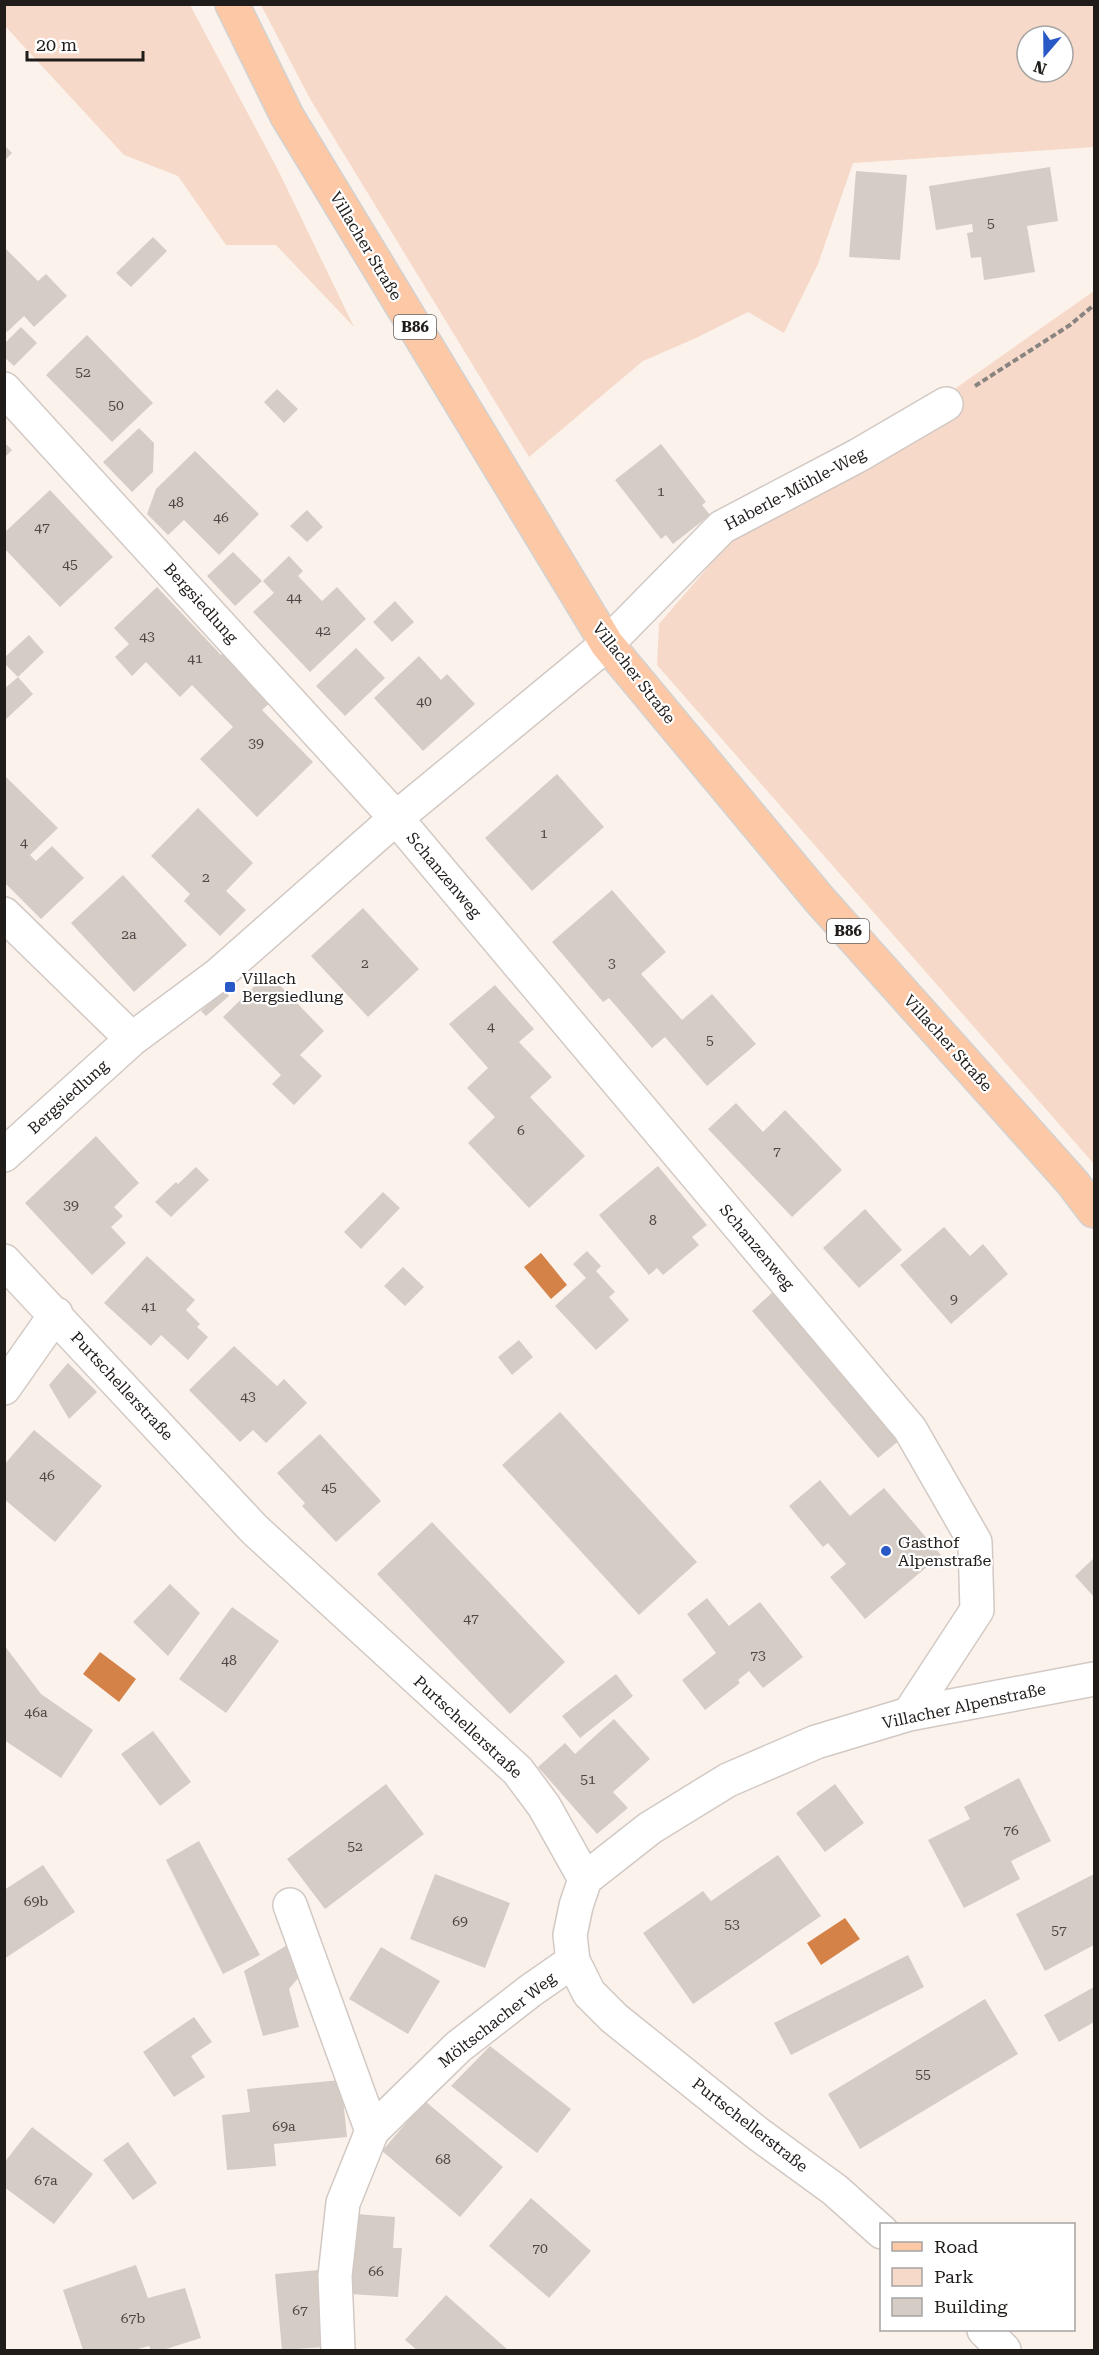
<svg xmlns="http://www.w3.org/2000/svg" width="1099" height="2355" font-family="'Roboto Serif',serif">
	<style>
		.green { fill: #f6d9c8; fill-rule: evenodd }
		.water { fill: #d58249 }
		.building { fill: #d5ccc6 }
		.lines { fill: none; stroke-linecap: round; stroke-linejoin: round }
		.street-casing { stroke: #d2c9c4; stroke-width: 36 }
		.primary-casing { stroke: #d2d2d1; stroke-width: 36 }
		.path { stroke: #8a8480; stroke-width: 4; stroke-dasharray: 6 3; stroke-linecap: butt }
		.street { stroke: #fff; stroke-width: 33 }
		.primary { stroke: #fdc8a6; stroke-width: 33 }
		.poi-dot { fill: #2859c7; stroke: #fff; stroke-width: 2 }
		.labels { text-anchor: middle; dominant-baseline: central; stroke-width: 4.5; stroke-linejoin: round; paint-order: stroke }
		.number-label { font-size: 14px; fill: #4d4845 }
		.shield { fill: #fff; stroke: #63605f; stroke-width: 1.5 }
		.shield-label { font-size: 15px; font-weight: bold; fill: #201c1a }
		.street-label { font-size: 16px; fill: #201c1a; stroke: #fff }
		.poi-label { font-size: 16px; fill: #201c1a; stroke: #fff; text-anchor: start }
	</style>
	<rect width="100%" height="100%" fill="#fbf2ec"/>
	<path class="green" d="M5,4L190,5L278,170L354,327L276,245H226L178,176L124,155L5,26Z
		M261,5H1094V147L853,163L818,264L784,333L748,312L696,338L643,361L529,457L309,97ZM1027,36H1063V72H1027Z
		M1094,291V1164L657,665L659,624L734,537L946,395Z"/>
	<path class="water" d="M541,1253L567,1285L551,1299L524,1267Z
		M100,1652L136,1679L119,1702L83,1674Z
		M845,1918L860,1939L821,1965L807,1943Z"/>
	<path class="building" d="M4,145L12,153L4,161Z
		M1050,167L1058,221L1027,226L1035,272L984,280L981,257L971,258L967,233L973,232L972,224L936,230L929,186Z
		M856,171L907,175L900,260L849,257Z
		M153,237L167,251L131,287L116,273Z
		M4,247L38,281L46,274L67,296L34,327L24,316L7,332L4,330Z
		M21,327L37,343L14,366L4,357V344Z
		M87,335L153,403L112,442L46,375Z
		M277,389L298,409L284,423L264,402Z
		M139,428L154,443L153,472L132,492L103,462Z
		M4,442L12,450L4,458Z
		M661,444L706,502L702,505L710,515L673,544L666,535L661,539L615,480Z
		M195,451L259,514L219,555L184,520L168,535L147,514L156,489Z
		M50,490L113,557L60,607L4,548V533Z
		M307,510L323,527L307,542L290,526Z
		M233,552L262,581L235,606L207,576Z
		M289,556L303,571L298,576L322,601L337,587L366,619L310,672L253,612L274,593L263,581Z
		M157,587L221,655L228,648L272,701L262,710L313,762L257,817L200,759L233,727L192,685L180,697L146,662L132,676L115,657L129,644L114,628Z
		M395,601L414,622L392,642L373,622Z
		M29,635L44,652L18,677L4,663V658Z
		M356,648L385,678L345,716L316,686Z
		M419,656L441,680L447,674L475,704L423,751L374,698Z
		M18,677L33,694L4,721V689Z
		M557,774L604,827L532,891L485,838Z
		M4,775L58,828L30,855L36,861L52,846L84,878L41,919L4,882Z
		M198,808L253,863L226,891L246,910L220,936L184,901L190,894L151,856Z
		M123,875L187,945L134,992L71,923Z
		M612,890L666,952L641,974L682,1020L712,994L756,1044L707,1086L665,1037L652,1048L609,998L603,1002L552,942Z
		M363,908L419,969L368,1017L311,956Z
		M268,973L324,1031L300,1055L322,1076L294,1105L272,1084L281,1075L223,1017Z
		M495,985L534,1029L519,1042L552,1077L530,1097L585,1156L529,1208L468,1143L495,1117L467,1088L488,1068L449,1024Z
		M224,990L229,996L206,1016L201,1011Z
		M736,1103L763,1132L785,1110L842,1170L792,1217L708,1129Z
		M96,1136L139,1183L114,1207L123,1216L111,1227L126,1243L92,1275L25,1203Z
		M658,1166L707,1225L692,1237L699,1245L663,1275L657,1268L649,1275L599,1215Z
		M196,1167L209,1180L171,1217L155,1202L176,1182L178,1184Z
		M383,1192L400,1208L361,1249L344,1232Z
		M865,1209L902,1250L859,1288L823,1248Z
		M944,1227L970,1256L983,1244L1008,1274L951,1324L900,1265Z
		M587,1251L601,1266L596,1271L615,1292L609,1297L629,1320L596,1350L555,1306L586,1278L573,1264Z
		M147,1256L195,1300L186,1310L200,1324L197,1327L208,1337L188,1360L161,1335L151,1346L104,1303Z
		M403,1267L424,1287L405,1306L384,1286Z
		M774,1291L901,1439L878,1458L752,1311Z
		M519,1340L533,1357L512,1375L498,1357Z
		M234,1346L277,1386L284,1379L307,1403L266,1443L253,1430L240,1442L189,1390Z
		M68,1363L97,1392L69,1419L49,1385Z
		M560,1412L697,1562L639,1615L502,1465Z
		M34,1430L102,1486L55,1542L4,1499V1465Z
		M320,1434L381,1501L336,1542L302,1506L305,1503L277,1473Z
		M820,1480L850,1516L884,1488L941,1555L865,1619L830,1577L846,1564L828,1543L823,1547L789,1506Z
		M432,1522L565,1662L510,1714L377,1574Z
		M1094,1558V1597L1075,1576Z
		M170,1584L200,1613L168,1656L133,1622Z
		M707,1598L729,1626L760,1602L803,1657L763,1688L749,1671L738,1680L740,1683L705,1710L682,1680L716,1653L687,1614Z
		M232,1607L279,1641L226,1713L179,1679Z
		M4,1645L41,1694L93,1730L61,1778L4,1740Z
		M616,1674L633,1696L580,1738L562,1716Z
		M614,1719L650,1759L613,1792L628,1808L597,1834L538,1767L565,1743L575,1754Z
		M153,1731L191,1782L160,1806L121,1754Z
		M1019,1778L1051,1841L1011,1861L1020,1879L964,1908L928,1840L970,1819L964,1807Z
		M386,1784L424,1834L325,1909L287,1859Z
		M835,1784L864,1823L825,1852L796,1813Z
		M199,1841L260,1955L223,1974L166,1860Z
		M778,1855L821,1916L693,2004L643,1933L703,1891L711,1901Z
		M43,1865L75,1912L4,1959V1890Z
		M435,1874L510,1903L485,1968L410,1939Z
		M1094,1874V1945L1045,1971L1016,1914Z
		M294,1941L305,1970L289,1989L299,2027L263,2036L244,1971Z
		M381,1947L440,1981L408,2034L349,1999Z
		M908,1955L924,1987L791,2055L774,2023Z
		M1094,1987V2022L1059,2042L1044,2015Z
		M985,1999L1018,2054L860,2149L828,2094Z
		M194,2017L212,2042L191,2056L205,2077L174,2097L143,2052Z
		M490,2046L571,2109L537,2153L451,2086Z
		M341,2080L347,2137L274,2144L276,2166L227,2170L222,2115L250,2112L247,2089Z
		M425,2101L503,2167L460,2217L382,2151Z
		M32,2127L93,2174L54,2224L4,2187V2163Z
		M128,2142L157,2183L133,2200L103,2160Z
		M531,2198L591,2251L549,2298L489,2246Z
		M356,2214L395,2217L393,2248H402L398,2297L350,2294Z
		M136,2265L148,2298L185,2288L201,2338L163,2350H151L149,2346L134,2350H83L63,2290Z
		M319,2270L325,2347L282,2350L275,2274Z
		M446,2295L508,2350H417L405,2340Z"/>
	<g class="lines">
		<g class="street-casing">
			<path id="street" d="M4,389L396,818L910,1429L975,1542L977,1610L909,1714
				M4,914L132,1039
				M4,1155L132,1039L218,975L396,818L607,644L722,527L857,456L946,404
				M4,1261L254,1529L518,1771L544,1806L585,1879L576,1906L570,1935L573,1961L589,1993L614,2018L757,2133L835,2190L882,2232
				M4,1388L56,1314
				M585,1879L650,1828L728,1780L816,1742L909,1714L1094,1679
				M290,1905L372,2131
				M984,2330L1004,2350
				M338,2350L335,2276L343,2203L372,2131L458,2047L530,1991L573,1961"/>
		</g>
		<g class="primary-casing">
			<path id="primary" d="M232,4L287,116L607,644L819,899L1072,1182L1094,1211"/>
		</g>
		<path class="path" d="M975,386L1070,325L1094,305"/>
		<use href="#street" class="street"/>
		<use href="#primary" class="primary"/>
	</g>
	<g class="poi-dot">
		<rect x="224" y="981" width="12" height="12" rx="3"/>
		<circle cx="886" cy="1551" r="6"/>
	</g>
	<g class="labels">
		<g class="number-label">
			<text x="991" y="223">5</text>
			<text x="83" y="372">52</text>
			<text x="116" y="405">50</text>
			<text x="661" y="491">1</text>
			<text x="176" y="502">48</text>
			<text x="221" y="517">46</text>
			<text x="42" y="527">47</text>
			<text x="70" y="564">45</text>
			<text x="294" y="597">44</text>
			<text x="323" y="630">42</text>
			<text x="147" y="636">43</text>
			<text x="195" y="658">41</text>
			<text x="424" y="701">40</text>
			<text x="256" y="743">39</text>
			<text x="544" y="833">1</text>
			<text x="24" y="842">4</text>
			<text x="206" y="877">2</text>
			<text x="129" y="934">2a</text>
			<text x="365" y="963">2</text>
			<text x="612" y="963">3</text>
			<text x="491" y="1026">4</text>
			<text x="710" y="1040">5</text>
			<text x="521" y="1130">6</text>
			<text x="777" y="1151">7</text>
			<text x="71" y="1205">39</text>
			<text x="653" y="1220">8</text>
			<text x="954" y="1299">9</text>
			<text x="149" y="1306">41</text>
			<text x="248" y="1396">43</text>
			<text x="47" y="1475">46</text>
			<text x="329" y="1487">45</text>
			<text x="471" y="1618">47</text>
			<text x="758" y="1655">73</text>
			<text x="229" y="1660">48</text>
			<text x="36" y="1712">46a</text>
			<text x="588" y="1779">51</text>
			<text x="1011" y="1830">76</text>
			<text x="355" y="1846">52</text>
			<text x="36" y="1901">69b</text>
			<text x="460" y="1921">69</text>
			<text x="732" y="1924">53</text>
			<text x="1059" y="1930">57</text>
			<text x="923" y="2074">55</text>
			<text x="284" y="2126">69a</text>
			<text x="443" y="2159">68</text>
			<text x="46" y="2180">67a</text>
			<text x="540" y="2248">70</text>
			<text x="376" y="2271">66</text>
			<text x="300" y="2310">67</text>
			<text x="133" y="2318">67b</text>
		</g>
		<g class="shield">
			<rect x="394" y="315" width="42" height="24" rx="4.5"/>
			<rect x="827" y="919" width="42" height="24" rx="4.5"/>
		</g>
		<g class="shield-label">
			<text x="415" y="327">B86</text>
			<text x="848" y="931">B86</text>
		</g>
		<g class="street-label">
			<text transform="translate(366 246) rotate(59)">Villacher Straße</text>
			<text transform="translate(795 489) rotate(-28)">Haberle-Mühle-Weg</text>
			<text transform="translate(201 603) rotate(48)">Bergsiedlung</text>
			<text transform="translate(634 673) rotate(52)">Villacher Straße</text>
			<text transform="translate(444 875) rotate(50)">Schanzenweg</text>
			<text transform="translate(948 1043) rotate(48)">Villacher Straße</text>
			<text transform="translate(68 1097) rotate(-42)">Bergsiedlung</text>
			<text transform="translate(757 1247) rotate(50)">Schanzenweg</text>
			<text transform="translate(122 1386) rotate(47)">Purtschellerstraße</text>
			<text transform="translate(964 1706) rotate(-12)">Villacher Alpenstraße</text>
			<text transform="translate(468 1727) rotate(43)">Purtschellerstraße</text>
			<text transform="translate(497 2020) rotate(-38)">Möltschacher Weg</text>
			<text transform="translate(750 2125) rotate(38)">Purtschellerstraße</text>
		</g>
		<g class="poi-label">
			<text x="242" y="978">Villach<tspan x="242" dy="18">Bergsiedlung</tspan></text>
			<text x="898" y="1542">Gasthof<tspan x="898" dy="18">Alpenstraße</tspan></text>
		</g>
	</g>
	<rect width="1099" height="2355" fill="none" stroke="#201c1a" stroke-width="12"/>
	<rect x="880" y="2223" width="195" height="108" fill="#ffffff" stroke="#a6a4a3" stroke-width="1.5"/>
	<rect x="892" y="2242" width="30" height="9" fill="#fdc8a6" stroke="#a6a4a3" stroke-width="1.5"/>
	<text x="934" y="2253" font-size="18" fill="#201c1a">Road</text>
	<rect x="892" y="2268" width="30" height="18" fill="#f6d9c8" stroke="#a6a4a3" stroke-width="1.5"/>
	<text x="934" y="2283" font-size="18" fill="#201c1a">Park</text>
	<rect x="892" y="2298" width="30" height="18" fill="#d5ccc6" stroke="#a6a4a3" stroke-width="1.5"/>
	<text x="934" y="2313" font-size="18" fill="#201c1a">Building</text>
	<g transform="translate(1045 54) rotate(200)"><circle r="28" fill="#ffffff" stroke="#a6a4a3" stroke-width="1.5"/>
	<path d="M0-4.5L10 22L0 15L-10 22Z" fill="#2859c7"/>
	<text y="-9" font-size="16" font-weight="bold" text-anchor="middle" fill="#201c1a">N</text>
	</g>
	<path d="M27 51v9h116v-9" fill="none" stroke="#201c1a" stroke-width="3"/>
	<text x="36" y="51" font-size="18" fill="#201c1a" stroke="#ffffff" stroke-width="4.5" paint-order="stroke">20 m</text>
</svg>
